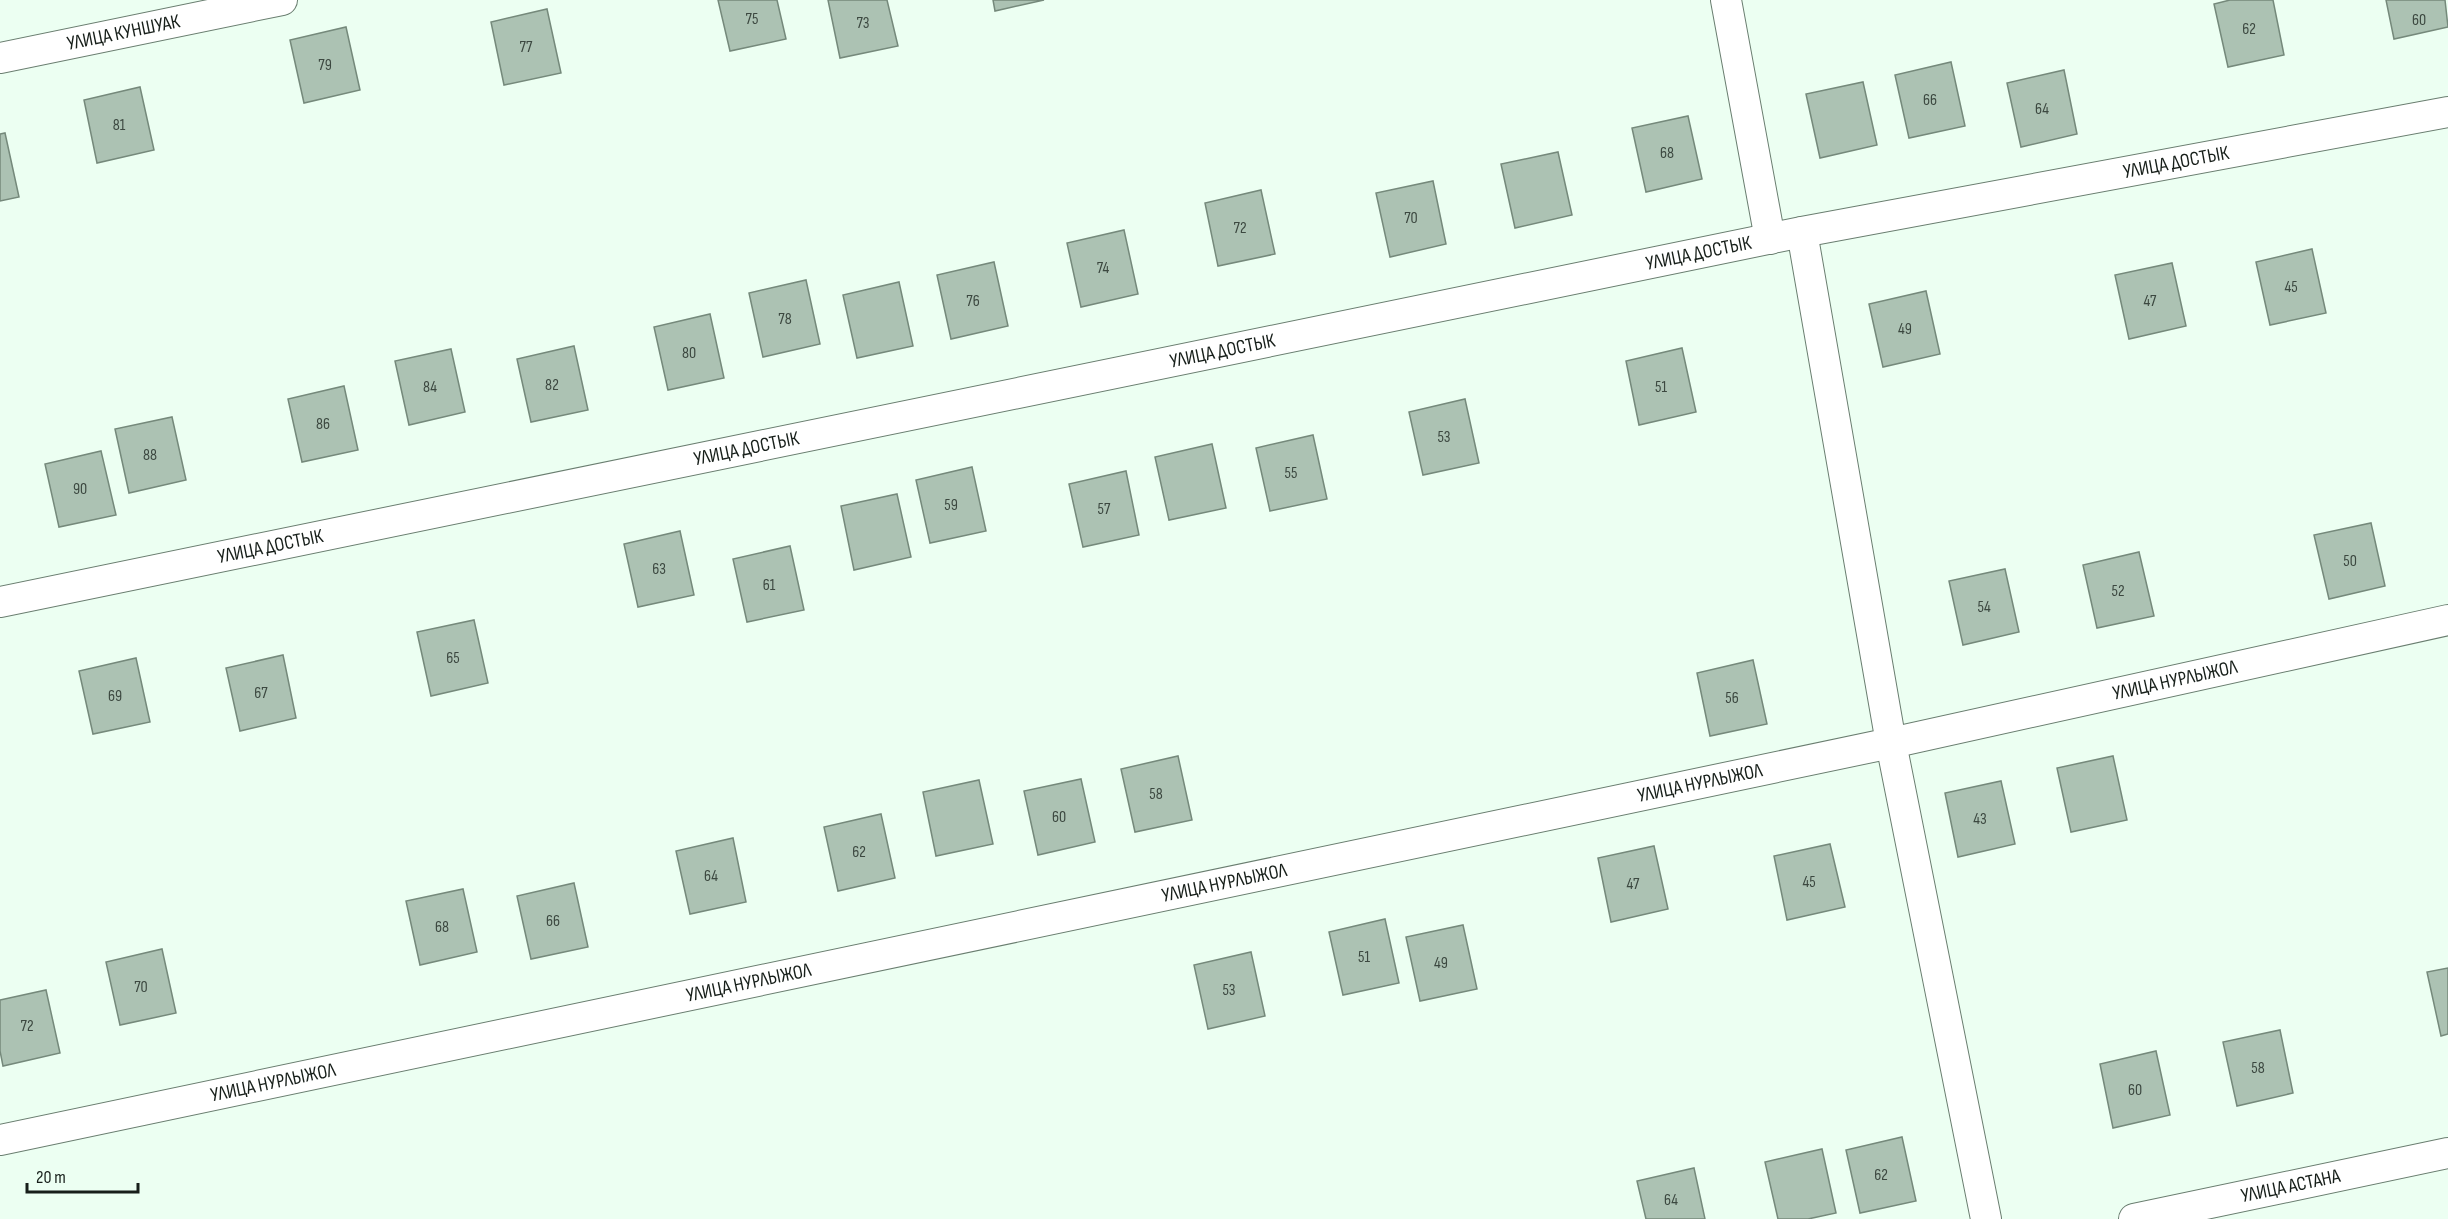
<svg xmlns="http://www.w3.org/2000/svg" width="2448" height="1219" font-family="'Sofia Sans Condensed',sans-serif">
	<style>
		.building { fill: #acc2b3; stroke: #75897b; stroke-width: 1.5 }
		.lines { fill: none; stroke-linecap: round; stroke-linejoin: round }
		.minor-casing { stroke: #6a7e70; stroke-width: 32 }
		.minor { stroke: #fff; stroke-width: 30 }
		.labels { text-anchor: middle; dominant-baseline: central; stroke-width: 6; stroke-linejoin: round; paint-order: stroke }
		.number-label { font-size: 16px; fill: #3c4840 }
		.street-label { font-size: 20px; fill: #171f1a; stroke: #ecfff2 }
	</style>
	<rect width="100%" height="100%" fill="#ecfff2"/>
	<path class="building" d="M718,0H777L786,39L730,51Z
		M828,0H887L898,46L840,58Z
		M993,0H1044L995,11Z
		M2230,0H2273L2284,55L2228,67L2214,4Z
		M2386,0H2445L2448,27L2394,39Z
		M547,9L561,73L504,85L491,22Z
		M346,27L360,90L304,103L290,40Z
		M1951,62L1965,126L1909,138L1895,75Z
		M2064,70L2077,134L2021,147L2007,83Z
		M1863,82L1877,145L1820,158L1806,94Z
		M140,87L154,150L97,163L84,100Z
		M1688,116L1702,179L1646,192L1632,128Z
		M5,133L19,197L0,201V134Z
		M1558,152L1572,215L1515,228L1501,164Z
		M1433,181L1446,244L1390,257L1376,193Z
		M1261,190L1275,254L1218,266L1205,203Z
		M1124,230L1138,294L1081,307L1067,243Z
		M2312,249L2326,313L2270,325L2256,262Z
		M994,262L1008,326L951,339L937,275Z
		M2172,263L2186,326L2129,339L2115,275Z
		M806,280L820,344L763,357L749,293Z
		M899,282L913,346L857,358L843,295Z
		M1926,291L1940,354L1883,367L1869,304Z
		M710,314L724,378L668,390L654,327Z
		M574,346L588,410L531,422L517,359Z
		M1682,348L1696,412L1639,425L1626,361Z
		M451,349L465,412L409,425L395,361Z
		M344,386L358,450L302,462L288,399Z
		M1465,399L1479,463L1423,475L1409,412Z
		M172,417L186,480L129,493L115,429Z
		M1313,435L1327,499L1270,511L1256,448Z
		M1212,444L1226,508L1169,520L1155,457Z
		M101,451L116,515L59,527L45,464Z
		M972,467L986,531L930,543L916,480Z
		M1126,471L1139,535L1083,547L1069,484Z
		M897,494L911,557L854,570L841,506Z
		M2371,523L2385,586L2329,599L2314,535Z
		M680,531L694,595L638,607L624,544Z
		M790,546L804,610L747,622L733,559Z
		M2139,552L2154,616L2097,628L2083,565Z
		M2005,569L2019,632L1963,645L1949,581Z
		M474,620L488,683L431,696L417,632Z
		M283,655L296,718L240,731L226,668Z
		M136,658L150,722L93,734L79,671Z
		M1753,660L1767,724L1710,736L1697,673Z
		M1178,756L1192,820L1135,832L1121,769Z
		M2113,756L2127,820L2071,832L2057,768Z
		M1081,779L1095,842L1038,855L1024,791Z
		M979,780L993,844L936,856L923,792Z
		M2001,781L2015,844L1958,857L1945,793Z
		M881,814L895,878L838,891L824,827Z
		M733,838L746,902L690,914L676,851Z
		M1830,844L1845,907L1787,920L1774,856Z
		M1654,846L1668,909L1611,922L1598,858Z
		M574,883L588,947L531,959L517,896Z
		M463,889L477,952L420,965L406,901Z
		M1385,919L1399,983L1343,995L1329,932Z
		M1463,925L1477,989L1420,1001L1406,937Z
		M162,949L176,1013L120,1025L106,962Z
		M1251,952L1265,1016L1208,1029L1194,965Z
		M2448,968V1034L2441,1036L2427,972Z
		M46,990L60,1053L3,1066L0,1051V1000Z
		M2280,1030L2293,1093L2237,1106L2223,1042Z
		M2156,1051L2170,1115L2113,1128L2100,1064Z
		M1902,1137L1916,1201L1860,1213L1846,1150Z
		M1822,1149L1836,1213L1808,1219H1778L1765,1162Z
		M1694,1168L1705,1219H1646L1637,1181Z"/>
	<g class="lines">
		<g class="minor-casing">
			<g id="minor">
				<path d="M1726,0L1770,239"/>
				<path id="s1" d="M0,58L282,0"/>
				<path d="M1802,232L1891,743L1986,1219"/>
				<path id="s2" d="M0,602L1802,232L2448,112"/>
				<path id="s3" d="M0,1140L1891,743L2448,620"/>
				<path id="s4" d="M2134,1219L2448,1153"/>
			</g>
		</g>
		<use href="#minor" class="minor"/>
	</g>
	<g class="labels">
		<g class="number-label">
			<text x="752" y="19">75</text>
			<text x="2419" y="20">60</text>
			<text x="863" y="23">73</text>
			<text x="2249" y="29">62</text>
			<text x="526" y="47">77</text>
			<text x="325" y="65">79</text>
			<text x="1930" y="100">66</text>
			<text x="2042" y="109">64</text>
			<text x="119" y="125">81</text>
			<text x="1667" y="153">68</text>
			<text x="1411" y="218">70</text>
			<text x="1240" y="228">72</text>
			<text x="1103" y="268">74</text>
			<text x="2291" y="287">45</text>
			<text x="973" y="301">76</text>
			<text x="2150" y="301">47</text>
			<text x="785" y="319">78</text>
			<text x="1905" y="329">49</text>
			<text x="689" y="353">80</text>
			<text x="552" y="385">82</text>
			<text x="430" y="387">84</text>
			<text x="1661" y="387">51</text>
			<text x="323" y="424">86</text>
			<text x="1444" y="437">53</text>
			<text x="150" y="455">88</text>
			<text x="1291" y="473">55</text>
			<text x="80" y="489">90</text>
			<text x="951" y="505">59</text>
			<text x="1104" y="509">57</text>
			<text x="2350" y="561">50</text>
			<text x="659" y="569">63</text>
			<text x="769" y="585">61</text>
			<text x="2118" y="591">52</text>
			<text x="1984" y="607">54</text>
			<text x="453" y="658">65</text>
			<text x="261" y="693">67</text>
			<text x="115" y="696">69</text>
			<text x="1732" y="698">56</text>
			<text x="1156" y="794">58</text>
			<text x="1059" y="817">60</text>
			<text x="1980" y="819">43</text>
			<text x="859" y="852">62</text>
			<text x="711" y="876">64</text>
			<text x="1809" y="882">45</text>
			<text x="1633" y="884">47</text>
			<text x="553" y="921">66</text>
			<text x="442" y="927">68</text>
			<text x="1364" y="957">51</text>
			<text x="1441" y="963">49</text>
			<text x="141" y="987">70</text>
			<text x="1229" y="990">53</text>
			<text x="27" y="1026">72</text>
			<text x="2258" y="1068">58</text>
			<text x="2135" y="1090">60</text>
			<text x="1881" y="1175">62</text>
			<text x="1671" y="1200">64</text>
		</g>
		<g class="street-label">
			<text stroke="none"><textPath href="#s1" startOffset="126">УЛИЦА КУНШУАК</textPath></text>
			<text stroke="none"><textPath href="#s2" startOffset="2220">УЛИЦА ДОСТЫК</textPath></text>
			<text stroke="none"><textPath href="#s2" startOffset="1734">УЛИЦА ДОСТЫК</textPath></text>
			<text stroke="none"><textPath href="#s2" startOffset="1248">УЛИЦА ДОСТЫК</textPath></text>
			<text stroke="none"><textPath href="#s2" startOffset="762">УЛИЦА ДОСТЫК</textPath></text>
			<text stroke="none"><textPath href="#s2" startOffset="276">УЛИЦА ДОСТЫК</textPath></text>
			<text stroke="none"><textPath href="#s3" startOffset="2223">УЛИЦА НУРЛЫЖОЛ</textPath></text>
			<text stroke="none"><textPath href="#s3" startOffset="1737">УЛИЦА НУРЛЫЖОЛ</textPath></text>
			<text stroke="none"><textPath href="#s3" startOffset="1251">УЛИЦА НУРЛЫЖОЛ</textPath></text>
			<text stroke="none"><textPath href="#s3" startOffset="765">УЛИЦА НУРЛЫЖОЛ</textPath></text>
			<text stroke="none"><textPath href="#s3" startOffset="279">УЛИЦА НУРЛЫЖОЛ</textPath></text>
			<text stroke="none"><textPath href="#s4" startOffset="160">УЛИЦА АСТАНА</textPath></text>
		</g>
	</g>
	<path d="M27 1183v9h111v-9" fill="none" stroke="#171f1a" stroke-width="3"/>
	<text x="36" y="1183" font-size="18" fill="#171f1a" stroke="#ecfff2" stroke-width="4.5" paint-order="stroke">20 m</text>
</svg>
